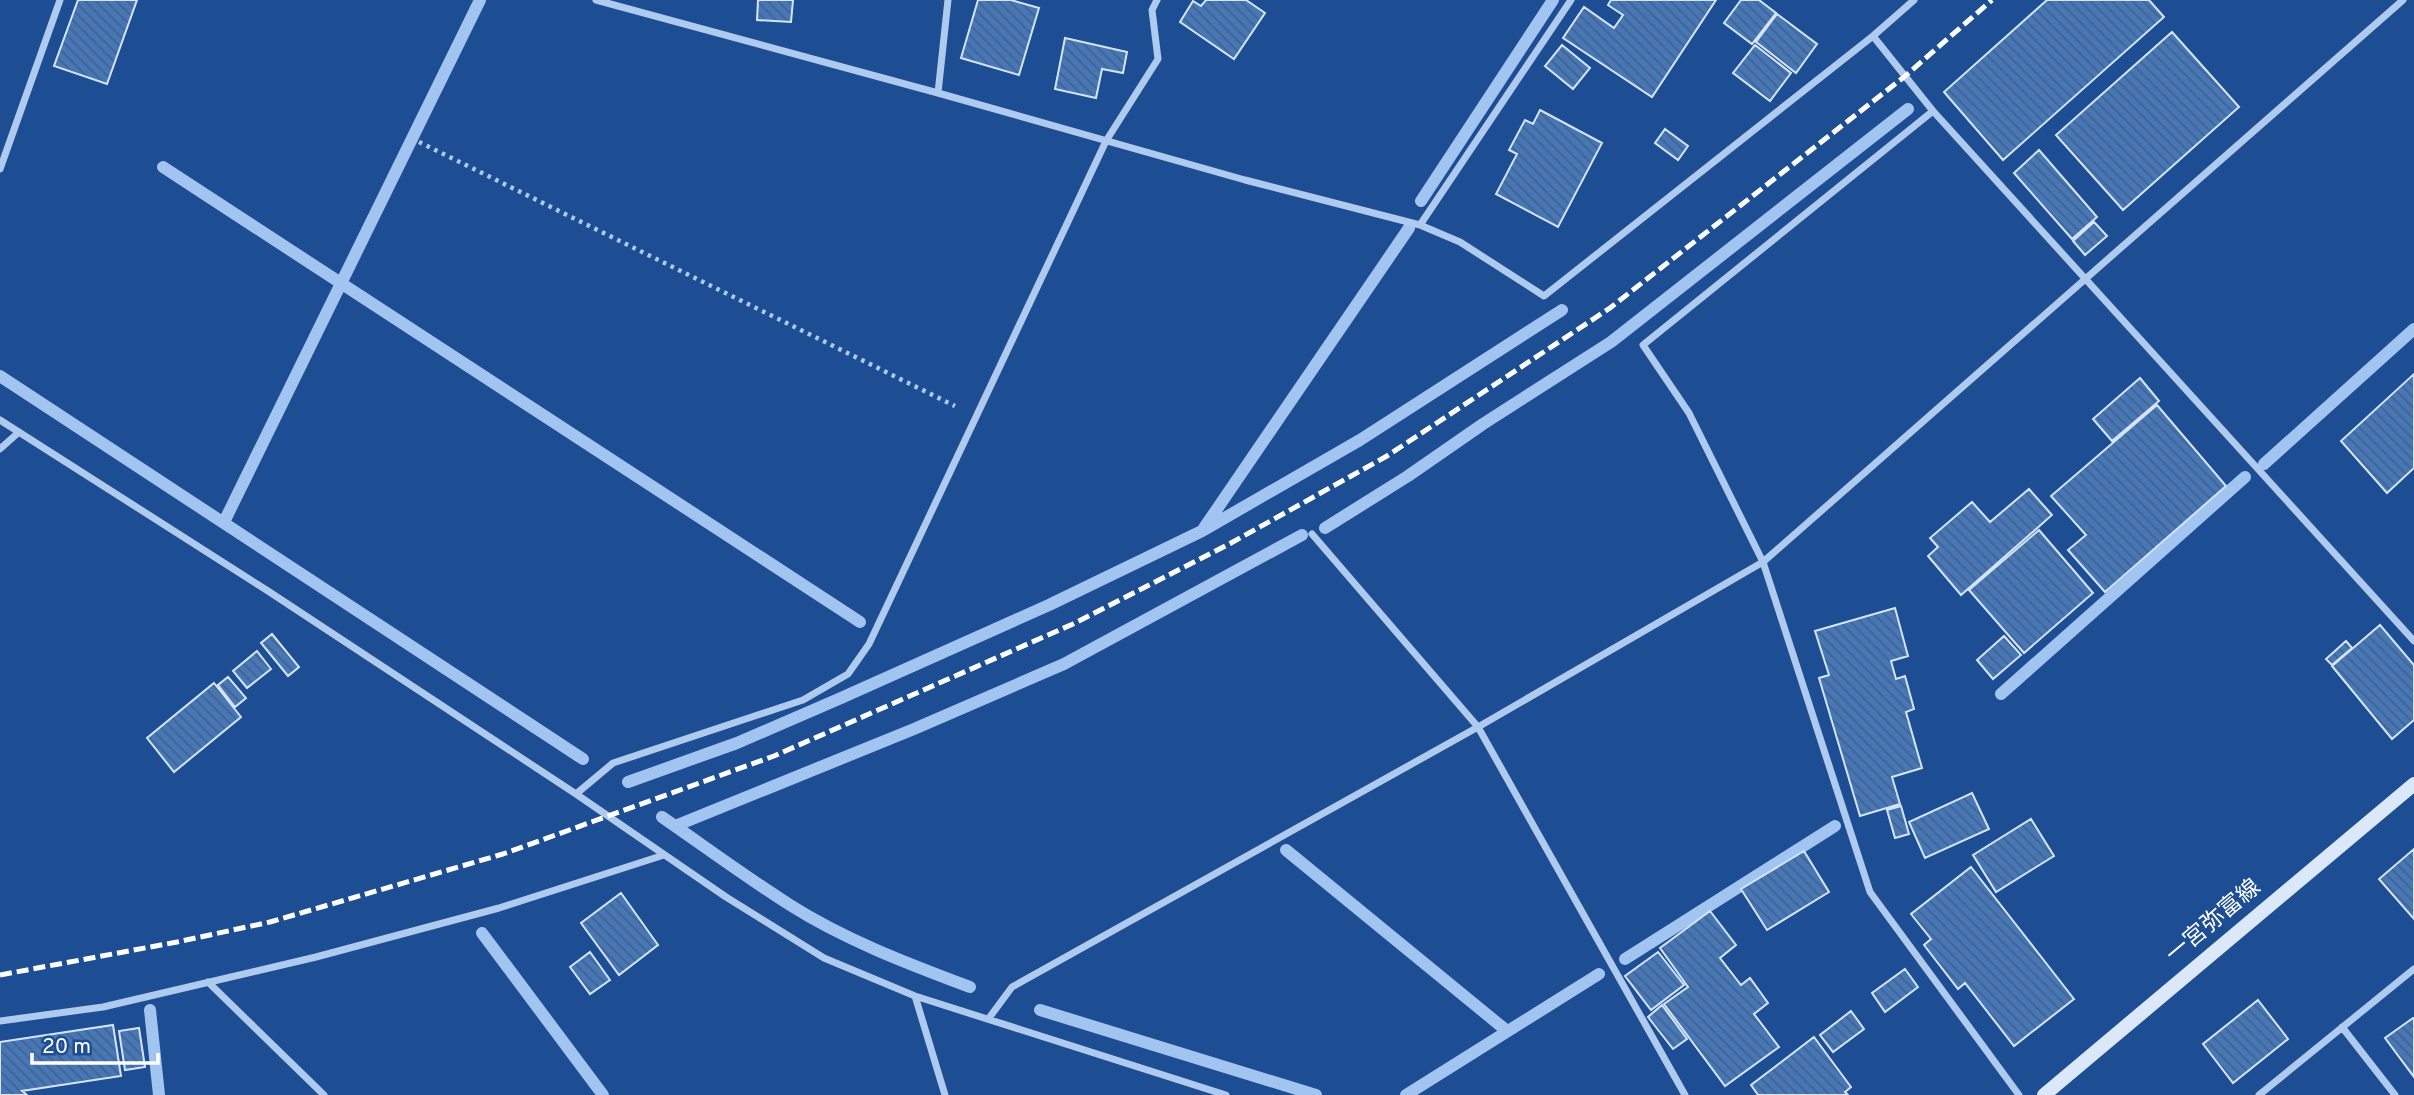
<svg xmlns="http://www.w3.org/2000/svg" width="2414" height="1095" font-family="Overpass,'Noto Sans JP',sans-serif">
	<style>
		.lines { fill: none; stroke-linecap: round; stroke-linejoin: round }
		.stream { stroke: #a1c4f0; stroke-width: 12 }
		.building { fill: url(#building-back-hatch); stroke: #d4e4fa; stroke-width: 2 }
		.path { stroke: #aecaee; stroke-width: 4.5; stroke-dasharray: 3.5 5; stroke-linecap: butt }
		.street { stroke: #aecaee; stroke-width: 7 }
		.secondary { stroke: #dbe8fa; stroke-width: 14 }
		.rail { stroke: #fff; stroke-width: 5; stroke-dasharray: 12 5; stroke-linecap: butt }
		.labels { text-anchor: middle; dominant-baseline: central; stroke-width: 7; stroke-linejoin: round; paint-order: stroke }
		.street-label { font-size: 23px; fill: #fff; stroke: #1d4d93 }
	</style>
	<defs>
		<pattern id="building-back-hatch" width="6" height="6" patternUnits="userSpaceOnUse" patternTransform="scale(1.75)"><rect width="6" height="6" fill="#4577b9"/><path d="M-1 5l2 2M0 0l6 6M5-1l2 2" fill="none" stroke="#486282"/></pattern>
	</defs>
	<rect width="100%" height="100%" fill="#1d4d93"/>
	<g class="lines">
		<path class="stream" d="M163,167L860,622
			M1421,201L1553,0
			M0,376L583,759
			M2264,464L2414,329
			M224,522L480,0
			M1204,528L1409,228
			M1325,528L1408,476L1483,424L1611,342L1908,109
			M2001,694L2245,477
			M628,782L737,743L841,698L1049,605L1202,531L1360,440L1562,310
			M662,817C704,846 746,877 790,905C845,940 909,964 970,987
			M675,826L914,729L1064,664L1302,535
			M1286,850L1507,1031
			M482,933L603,1095
			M1625,959L1835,826
			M150,1010L159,1095
			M1040,1010L1316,1095
			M1406,1095L1599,974"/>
	</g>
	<path class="building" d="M78,0H137L107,84L54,66Z
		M758,0H793L791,22L757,20Z
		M978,0H1011L1039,8L1019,75L961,58Z
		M1206,0H1246L1265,13L1234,59L1180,22L1193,1L1201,6Z
		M1611,0H1716L1652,97L1563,38L1584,7L1614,28L1623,15L1608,5Z
		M1741,0H1759L1776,13L1752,44L1724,23Z
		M2047,0H2149L2164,17L2003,160L1944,92Z
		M1777,14L1817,44L1796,73L1756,42Z
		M2172,32L2239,107L2123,210L2056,135Z
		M1065,38L1127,52L1123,73L1102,69L1096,98L1055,89Z
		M1562,45L1590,68L1573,89L1545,66Z
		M1755,45L1791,73L1770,101L1733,73Z
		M1540,110L1602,143L1558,227L1496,194L1517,154L1509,150L1525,120L1533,124Z
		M1665,129L1688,146L1678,160L1655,143Z
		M2039,150L2097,217L2072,239L2014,173Z
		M2094,222L2107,236L2085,255L2073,241Z
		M2414,374V468L2387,493L2341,441Z
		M2140,378L2159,401L2112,441L2093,419Z
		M2157,405L2226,486L2105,592L2068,550L2086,535L2051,496Z
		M2029,489L2052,515L1961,595L1928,556L1938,547L1930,538L1972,502L1990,522Z
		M2039,530L2093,593L2024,653L1969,590Z
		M1895,608L1908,656L1891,661L1896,679L1905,676L1914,709L1906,712L1922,768L1892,777L1900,804L1860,816L1819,678L1829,675L1815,631Z
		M2380,625L2414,665V720L2392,739L2332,666Z
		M272,634L299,667L288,676L261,643Z
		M2004,636L2021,655L1993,679L1977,660Z
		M2346,641L2352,648L2332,665L2326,659Z
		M257,651L271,669L247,688L233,671Z
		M228,677L246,698L235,707L218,685Z
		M214,683L241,717L174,772L147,738Z
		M1972,793L1989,829L1925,858L1909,822Z
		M1901,806L1909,834L1895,838L1887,810Z
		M2031,819L2054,856L1996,892L1973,855Z
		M2414,849V919L2379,879Z
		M1804,851L1829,892L1767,930L1741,889Z
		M1971,867L2074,999L2014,1046L1965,983L1958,989L1924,945L1931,939L1911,914Z
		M621,893L658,945L619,975L581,923Z
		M1710,911L1736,945L1720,958L1741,985L1750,978L1768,1003L1754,1014L1779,1047L1725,1086L1664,1004L1688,987L1660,948Z
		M590,952L610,980L590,994L570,967Z
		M1658,952L1684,985L1651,1010L1625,976Z
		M1905,969L1918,987L1885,1012L1872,993Z
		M2258,1000L2288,1039L2233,1083L2203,1044Z
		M1662,1005L1687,1039L1673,1049L1648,1017Z
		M1851,1011L1864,1029L1833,1052L1820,1035Z
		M2413,1018L2414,1019V1077L2385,1038Z
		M113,1025L121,1076L22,1091L27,1095H0V1042Z
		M139,1028L145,1067L125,1070L119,1031Z
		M1814,1037L1851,1087L1845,1092L1848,1095H1758L1751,1085Z"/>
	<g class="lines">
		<path class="path" d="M419,142L955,406"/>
		<path class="street" d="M596,0L938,93L1245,180L1420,225L1460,242L1544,296L1873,36L1914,0
			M1873,36L1933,111L2414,641
			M938,93L948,0
			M1933,111L1643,345L1689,413L1763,562L1870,892L2019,1095
			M0,169L60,0
			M1420,225L1571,0
			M0,420L268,591L576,794L726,897L824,958L915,996L1226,1095
			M0,449L19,432
			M1312,534L1478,727L1685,1095
			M576,794L613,763L803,700L848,674L869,644L1106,141L1158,59L1152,10L1157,0
			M208,982L324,1095
			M915,996L945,1095
			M989,1018L1012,987L1478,727L1763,562L2403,0
			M0,1021L103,1007L316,957L499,908L664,855
			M2342,1027L2395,1095
			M2259,1095L2414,969"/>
		<path class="secondary" d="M2044,1095L2414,784"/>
		<path class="rail" d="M0,975L177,942L270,922L503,854L774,756L1073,624L1231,543L1387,456L1610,308L1904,77L1992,0"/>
	</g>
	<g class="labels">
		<g class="street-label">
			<text transform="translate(2214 922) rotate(-40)">一宮弥富線</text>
		</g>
	</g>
	<path d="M32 1053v10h126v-10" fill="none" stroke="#ffffff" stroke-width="3.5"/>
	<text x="42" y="1053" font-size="21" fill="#ffffff" stroke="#1d4d93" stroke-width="5" paint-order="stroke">20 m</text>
</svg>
